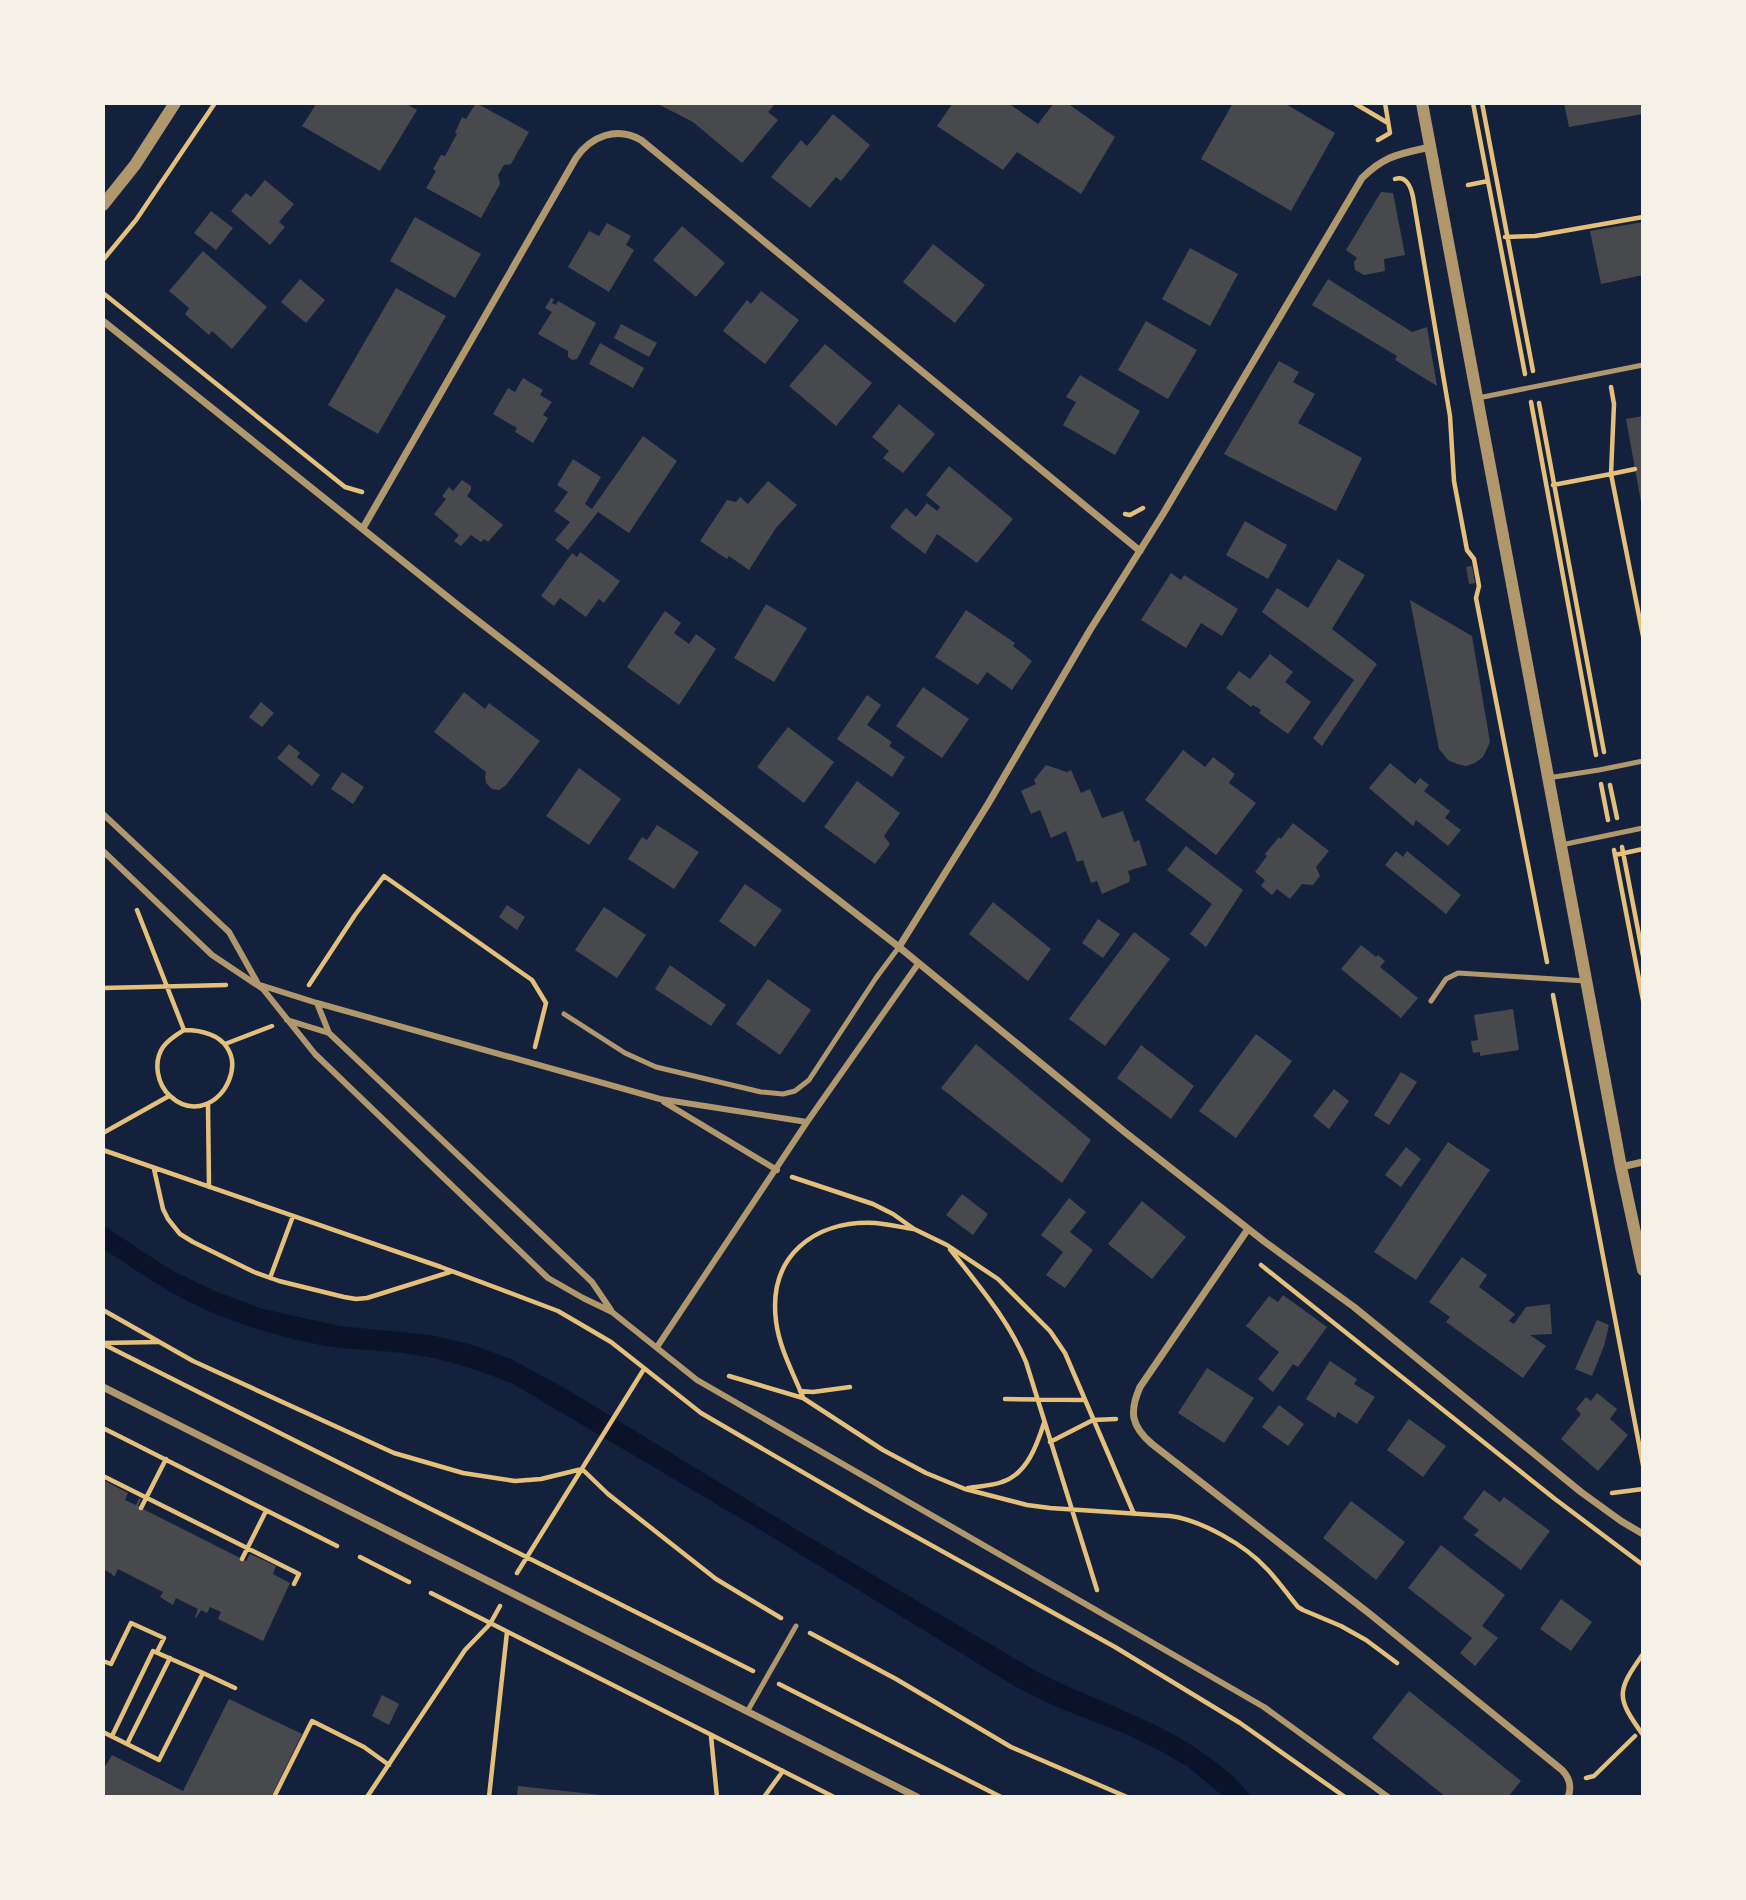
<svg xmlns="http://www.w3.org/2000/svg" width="1746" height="1900" font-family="'Titillium Web',sans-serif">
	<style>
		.water { fill: #0b132b }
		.building { fill: #48494c }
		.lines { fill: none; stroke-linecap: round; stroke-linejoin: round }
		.path { stroke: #e5c07b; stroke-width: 4.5 }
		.service { stroke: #b1986c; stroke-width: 5 }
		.pedestrian { stroke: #b1986c; stroke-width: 6 }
		.minor { stroke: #b1986c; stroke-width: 7 }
		.tertiary { stroke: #b1986c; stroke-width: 12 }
	</style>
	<rect width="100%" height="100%" fill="#14213d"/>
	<path class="water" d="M103,1225L171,1270L215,1291L263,1309L340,1326L431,1335L473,1345L511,1359L568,1390L799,1531L1034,1670C1110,1710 1195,1728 1252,1797H1224L1188,1767L1159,1750L1126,1734L1059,1708L1016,1687L772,1537L513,1384C481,1371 450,1360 416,1355C381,1349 345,1351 310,1343C262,1332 214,1317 171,1292C147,1279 126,1263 103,1249Z"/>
	<path class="building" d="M311,103H405L417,110L380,171L302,126L315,106Z
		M476,103L529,132L511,164L504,165L498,175L500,184L481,218L426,188L436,171L433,169L441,155L445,156L457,134L455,133L462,117L466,119Z
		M656,103H776L768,112L778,120L742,163L693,122Z
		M953,103H1008L1038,124L1054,103H1067L1115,137L1081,194L1017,152L1003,170L937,126Z
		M1233,103H1284L1335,133L1291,211L1201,159Z
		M1564,103H1643V114L1569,127Z
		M833,114L870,145L841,181L836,177L810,208L771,177L801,140L807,146Z
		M265,180L294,204L279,222L285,227L270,245L231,211L246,193L251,197Z
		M1381,192L1393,193L1405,255L1384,259L1385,271L1364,275L1355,270L1354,262L1357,258L1346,250Z
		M211,211L233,228L216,250L194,233Z
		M415,217L481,254L455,298L390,261Z
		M1643,222V275L1601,284L1590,231Z
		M607,223L631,236L626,245L634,250L609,292L568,267L589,231L599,236Z
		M682,226L725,263L696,297L653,260Z
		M933,244L985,285L955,323L903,282Z
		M1190,248L1238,274L1210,326L1162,299Z
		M203,251L267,307L232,349L212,331L209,335L185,314L189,308L169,291Z
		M300,279L325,300L306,323L281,302Z
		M1328,279L1412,332L1427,327L1437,386L1395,360L1397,356L1312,305Z
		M396,288L446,316L378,434L328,405Z
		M761,291L799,320L765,364L723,331L747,300L751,304Z
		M551,298L554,299L552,303L556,305L558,301L596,323L577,359L572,360L568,357V351L538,334L552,312L545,308Z
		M1146,321L1197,350L1168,399L1118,370Z
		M621,324L657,343L649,357L614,338Z
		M600,343L644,368L633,388L589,364Z
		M825,344L872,383L836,426L789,386Z
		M1279,361L1299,372L1293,382L1315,394L1298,423L1362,458L1336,511L1224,454Z
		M1080,375L1140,411L1115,455L1063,425L1076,402L1066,397Z
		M523,378L543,390L540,395L552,402L543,415L548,418L533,443L515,432L517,428L493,414L508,388L515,392Z
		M899,404L935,434L903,473L883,458L889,451L872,437Z
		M1643,416V502H1641L1626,419Z
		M643,436L677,461L629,533L598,512L568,550L555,540L570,522L554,511L568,492L557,485L573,459L601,477L585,504L592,509Z
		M949,466L1013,519L977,563L937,534L925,554L890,527L906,508L916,517L927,503L937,511L940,507L926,495Z
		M462,480L471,486V490L467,496L503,525L488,542L484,539L481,542L471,535L461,546L454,541L459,535L434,514L446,499L442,496L449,487L453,491Z
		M768,481L797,505L776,528L749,570L729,556L727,559L700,541L727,500L736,502L740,497L748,504Z
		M1245,521L1287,545L1268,579L1226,555Z
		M580,552L620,581L604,603L599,599L586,617L560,598L554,606L541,596L572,553L577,557Z
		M1338,559L1365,575L1332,629L1377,664L1322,746L1313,738L1354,680L1262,612L1277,588L1308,608Z
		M1472,566L1475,583L1469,584L1466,567Z
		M1171,573L1181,580L1184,575L1238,609L1222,636L1201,623L1186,648L1141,620Z
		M1410,600L1472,636L1490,742L1483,757L1475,763L1466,766L1457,764L1448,760L1439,749Z
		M766,604L807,628L774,682L734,658Z
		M966,610L1015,643L1013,646L1032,661L1012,690L987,672L978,685L935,657Z
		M665,611L681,623L674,633L689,644L696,634L716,649L679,705L627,667Z
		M1270,654L1293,672L1285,682L1311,702L1288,734L1259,713L1261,710L1253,705L1251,707L1226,688L1239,671L1250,679Z
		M923,687L969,719L942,758L896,726Z
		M464,692L485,709L489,703L540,741L506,785L499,790L492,789L486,783L485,777L486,772L434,732Z
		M867,695L881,705L867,725L892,742L889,746L905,757L892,777L837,739Z
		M261,702L274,713L262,727L249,717Z
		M788,727L834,762L804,803L757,767Z
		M289,744L300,753L297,757L320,775L312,786L277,758Z
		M1183,750L1205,767L1213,757L1235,774L1229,783L1256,803L1216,855L1145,800Z
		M1390,763L1415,784L1420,778L1429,785L1424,791L1450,811L1445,818L1461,830L1448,846L1416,820L1413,826L1369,788Z
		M1046,765L1067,772L1071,770L1081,793L1090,789L1102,818L1123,811L1134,842L1139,840L1147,865L1128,871L1130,878L1129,882L1102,894L1097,881L1091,883L1083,860L1077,862L1066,831L1051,838L1040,810L1031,814L1021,791L1036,784L1034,780Z
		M579,768L621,799L589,845L546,816Z
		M342,772L364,787L353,804L331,789Z
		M857,781L900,813L884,836L890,844L875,864L824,827Z
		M1293,823L1329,851L1316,867L1320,876L1313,885L1302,884L1290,899L1277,889L1272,895L1261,886L1265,880L1255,872L1267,856L1265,854L1279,837L1281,839Z
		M657,825L699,852L674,889L628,859L642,837L647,840Z
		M1186,846L1243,890L1206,947L1190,934L1212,904L1167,870Z
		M1396,851L1403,857L1407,851L1461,895L1446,914L1385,865Z
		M745,884L782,910L755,947L719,921Z
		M993,902L1051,949L1028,981L969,934Z
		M507,905L525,917L517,930L499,917Z
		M604,907L646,935L617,978L575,950Z
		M1098,919L1120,934L1103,958L1082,943Z
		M1134,932L1170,959L1105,1046L1069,1019Z
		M1361,945L1376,957L1378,955L1385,961L1380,967L1418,998L1401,1018L1341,969Z
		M670,965L726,1005L711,1026L655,989Z
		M768,979L811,1010L780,1055L736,1024Z
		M1513,1009L1519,1050L1480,1056V1052L1473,1053L1471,1041L1478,1040L1474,1015Z
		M1256,1034L1292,1061L1236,1138L1199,1111Z
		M976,1044L1091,1140L1062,1183L941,1088Z
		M1141,1045L1194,1086L1171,1119L1117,1078Z
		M1401,1072L1417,1082L1389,1125L1374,1115Z
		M1334,1089L1349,1101L1329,1129L1313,1116Z
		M1448,1142L1490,1170L1416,1280L1374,1252Z
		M1406,1147L1421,1159L1401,1187L1385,1175Z
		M962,1194L988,1214L973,1235L946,1215Z
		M1069,1198L1086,1212L1070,1232L1093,1250L1065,1288L1046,1275L1063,1252L1041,1235Z
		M1142,1201L1186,1237L1152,1279L1108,1244Z
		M1462,1257L1487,1275L1479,1287L1515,1314L1509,1321L1514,1324L1526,1307L1550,1304L1552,1334L1530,1335L1546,1346L1523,1378L1446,1322L1450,1317L1429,1302Z
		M1283,1295L1327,1327L1298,1367L1293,1364L1273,1392L1258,1379L1279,1352L1246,1326L1269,1296L1278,1302Z
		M1597,1320L1609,1325L1604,1346L1592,1376L1575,1369Z
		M1330,1361L1357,1379L1354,1384L1375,1397L1357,1424L1338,1412L1335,1418L1306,1399Z
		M1207,1368L1254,1398L1224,1443L1178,1413Z
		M1597,1393L1617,1409L1610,1419L1628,1435L1598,1471L1561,1439L1581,1414L1576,1409L1586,1397L1591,1401Z
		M1279,1405L1304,1424L1288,1446L1262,1427Z
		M1409,1419L1446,1446L1423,1477L1387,1450Z
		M103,1480L128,1493L125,1500L136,1505L139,1498L141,1499L138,1506L145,1510L246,1561L250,1554L276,1566L273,1574L290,1583L263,1641L218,1619L221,1612L210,1607L207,1613L201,1610L196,1618L195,1617L198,1609L176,1598L173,1605L160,1597L163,1592L118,1569L114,1577L112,1574L103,1569Z
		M1484,1490L1500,1502L1504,1497L1550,1531L1521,1570L1474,1535L1479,1530L1463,1518Z
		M1351,1501L1405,1542L1376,1580L1323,1538Z
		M1441,1545L1505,1595L1482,1626L1498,1638L1475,1666L1460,1653L1472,1638L1408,1588Z
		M1561,1599L1592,1622L1571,1651L1540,1629Z
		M1409,1691L1521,1781L1508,1797H1446L1372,1738Z
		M382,1695L399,1704L389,1725L372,1716Z
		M229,1699L302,1734L271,1797H103V1770L112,1755L183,1791Z
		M518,1786L601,1795V1797H517Z"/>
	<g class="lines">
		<path class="path" d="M1354,103L1388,123
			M1473,103L1525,374
			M1482,103L1533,371
			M1378,140L1390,133L1385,103
			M1395,179C1406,175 1411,187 1413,197L1450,416L1454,481L1467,550L1474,559L1479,586L1476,598L1547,962
			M1468,185L1488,181
			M1505,237L1535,236L1643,217
			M103,260L136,220L215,103
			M103,293L345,487L362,492
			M1611,387L1614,404L1611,474L1635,469
			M1531,402L1596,755
			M1539,403L1604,752
			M1553,485L1611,474L1643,636
			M1125,514L1130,515L1143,508
			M1601,784L1608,820
			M1610,785L1617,818
			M1622,847L1643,956
			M1614,850L1643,1000
			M1615,855L1643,849
			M137,910L184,1030
			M309,985L355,915L384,876L532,980L546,1003L535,1047
			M103,988L226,985
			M1553,995L1643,1465
			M184,1030C274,1031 219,1140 170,1096C157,1084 153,1062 163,1047C169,1039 176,1035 184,1030Z
			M225,1044L272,1026
			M208,1104L209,1187
			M103,1133L169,1096
			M103,1150L441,1267L558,1311L611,1342L701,1413L866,1509L1115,1647L1240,1723L1345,1797
			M154,1169L163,1209L168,1219L180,1234L193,1242L254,1272L279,1281L344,1297L356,1299L367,1298L450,1272
			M792,1177L873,1204L893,1214L914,1229L947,1245L998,1279L1050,1331L1065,1353L1134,1514
			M950,1249C978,1285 1008,1319 1026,1362L1097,1590
			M1261,1265L1555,1499L1643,1565
			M270,1278L293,1216
			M103,1310L193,1361L394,1453L463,1473L515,1481L541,1479L582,1469L608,1494L716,1579L781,1618
			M104,1343L158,1342
			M103,1344L753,1671
			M729,1376L803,1398L883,1450L926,1473L965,1489L1027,1505L1050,1508L1170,1516C1201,1520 1245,1545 1266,1568C1278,1580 1287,1594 1298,1607L1303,1610L1341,1626L1366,1640L1397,1663
			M800,1391L813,1392L850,1387
			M803,1397C793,1373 779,1347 776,1321C768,1257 813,1220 875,1223C887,1224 900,1227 913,1229
			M1005,1399L1085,1400
			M103,1428L337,1546
			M1050,1442L1093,1420L1116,1419
			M103,1476L299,1574L294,1584
			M968,1488C979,1486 992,1486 1002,1482C1027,1474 1037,1445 1044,1423
			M1612,1493L1643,1489
			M141,1508L166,1459
			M360,1557L409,1582
			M242,1559L266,1511
			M517,1573L644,1369
			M431,1593L834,1797
			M810,1633L896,1679L1011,1747L1127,1797
			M1643,1654C1616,1692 1616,1697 1643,1735
			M103,1661L111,1664L131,1623L164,1638L157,1652
			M203,1673L235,1688
			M779,1684L1001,1797
			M103,1732L159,1760L203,1673L153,1651L112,1736
			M711,1736L717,1797
			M127,1744L170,1658
			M1586,1778L1594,1776L1635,1736
			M274,1797L312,1721L364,1747L389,1765
			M367,1797L465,1650L490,1624L500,1606
			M489,1797L507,1632
			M764,1797L783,1771"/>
		<path class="service" d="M1478,398L1643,365
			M1548,778L1599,770L1643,761
			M1561,845L1643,828
			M1431,1001L1446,979L1458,973L1586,981
			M564,1014L625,1053L656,1067L761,1092L783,1094L795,1091L809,1080L876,978L899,947
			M747,1712L796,1626"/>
		<path class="pedestrian" d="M103,814L229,932L257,982
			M103,851L212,955L263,989L315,1054L548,1278L583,1298L612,1312L697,1380L1264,1707L1388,1797
			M260,985L317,1003L660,1099L807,1122
			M317,1003L329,1033
			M287,1020L329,1033L592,1282L611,1310
			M664,1102L777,1170
			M657,1347L807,1122L918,964"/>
		<path class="minor" d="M103,321L460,607L899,947L1126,1133L1265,1242L1354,1307L1581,1492L1621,1521L1643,1534
			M363,528L576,158C591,136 617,126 641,140L1140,551
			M899,947L988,804L1090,630L1163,514L1362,178C1385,155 1400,154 1430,147
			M1621,1167L1643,1162
			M1248,1229L1140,1387C1129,1412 1131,1426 1152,1444L1370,1614L1562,1770C1569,1777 1572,1787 1568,1797
			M103,1387L917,1797"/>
		<path class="tertiary" d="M1422,103L1621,1167L1643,1270
			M103,205L135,165L175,103"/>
	</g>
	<rect width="1746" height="1900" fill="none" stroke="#f6f1e7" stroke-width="210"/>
</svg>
